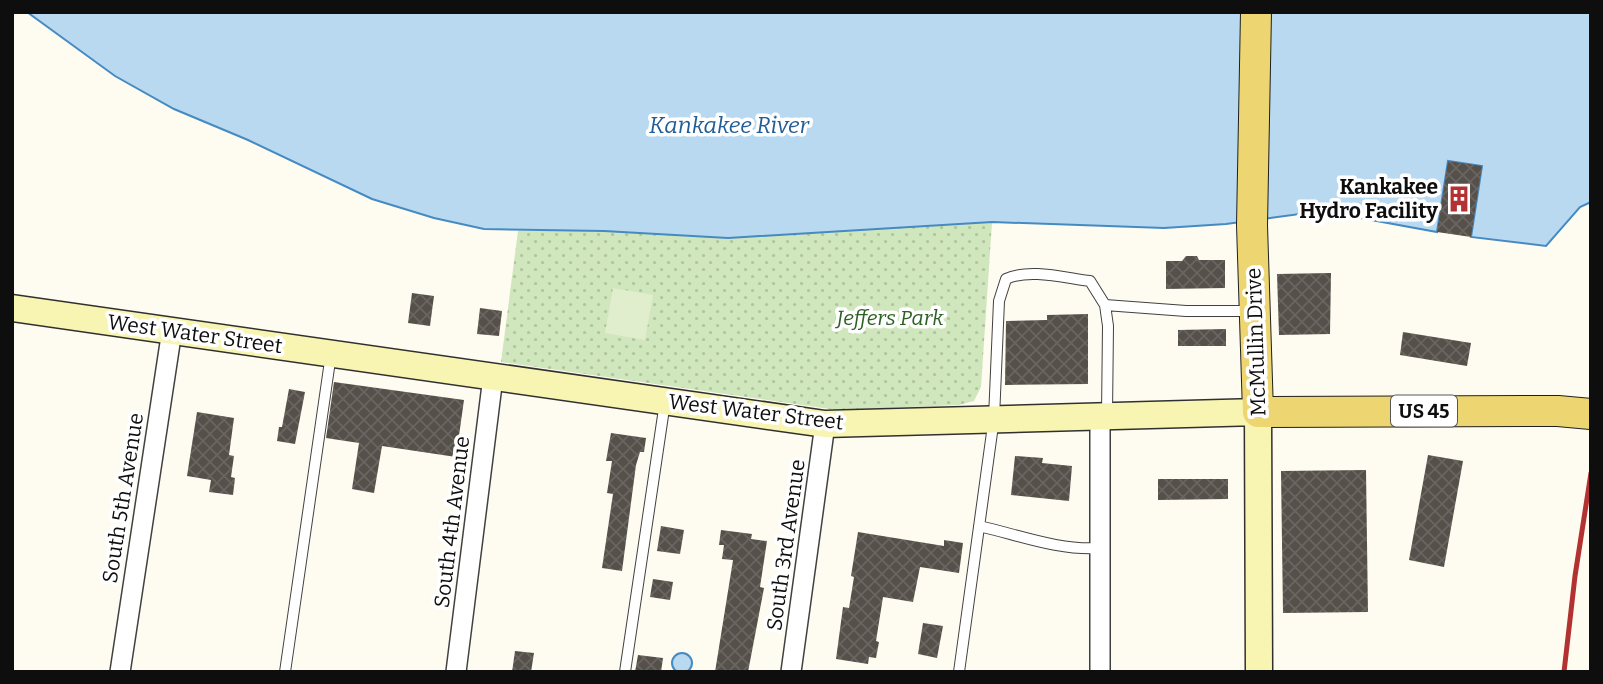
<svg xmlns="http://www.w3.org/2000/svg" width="1603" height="684" font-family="Bitter,serif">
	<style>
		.park { fill: url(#park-dots) }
		.pitch { fill: #e1eecd }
		.water { fill: #b9d9f1; stroke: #468ac2; stroke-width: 2 }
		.building { fill: url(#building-cross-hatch) }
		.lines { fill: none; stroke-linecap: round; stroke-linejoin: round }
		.lane-casing { stroke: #414141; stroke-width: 12 }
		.street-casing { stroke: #414141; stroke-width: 22 }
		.secondary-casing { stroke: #303030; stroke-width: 29 }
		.primary-casing { stroke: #1f1f1f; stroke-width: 32 }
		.lane { stroke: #fff; stroke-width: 10 }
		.street { stroke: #fff; stroke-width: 19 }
		.secondary { stroke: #f8f4b1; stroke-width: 26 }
		.primary { stroke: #edd571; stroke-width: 30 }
		.rail { stroke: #b33231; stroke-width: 5 }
		.labels { text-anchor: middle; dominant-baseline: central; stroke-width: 7; stroke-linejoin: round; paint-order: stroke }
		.shield { fill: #fff; stroke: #565656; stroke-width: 2 }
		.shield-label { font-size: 19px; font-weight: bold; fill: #0e0e0e }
		.poi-label { font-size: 21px; font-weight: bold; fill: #0e0e0e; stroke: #fff; text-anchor: end }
		.park-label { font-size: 21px; font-style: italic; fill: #2d6123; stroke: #fff }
		.street-label { font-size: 21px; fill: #0e0e0e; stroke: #fff }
		.water-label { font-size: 23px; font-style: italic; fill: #215d96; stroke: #fff }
	</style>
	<defs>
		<pattern id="park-dots" width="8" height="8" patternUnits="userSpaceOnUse" patternTransform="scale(1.75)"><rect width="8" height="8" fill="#d0e6bc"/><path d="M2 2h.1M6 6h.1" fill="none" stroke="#b1c4a0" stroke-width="1.8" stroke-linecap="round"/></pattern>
		<pattern id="building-cross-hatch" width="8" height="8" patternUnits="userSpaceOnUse" patternTransform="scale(1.75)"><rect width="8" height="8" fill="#56504b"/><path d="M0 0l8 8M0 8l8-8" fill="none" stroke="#696561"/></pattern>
	</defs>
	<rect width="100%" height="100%" fill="#fefcf0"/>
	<path class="park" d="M992,222L981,387L974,401L959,405L837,410L501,362L518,231H604L728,238Z"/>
	<path class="pitch" d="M613,288L653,295L645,340L605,333Z"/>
	<path class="water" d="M27,12H1591V202L1580,207L1546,246L1471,237L1482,166L1448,161L1437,232L1322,211L1226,224L1164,228L992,222L728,238L604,231L484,229L434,218L372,199L248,140L174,109L115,76Z
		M672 663a10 10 0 1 1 20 0a10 10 0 1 1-20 0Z"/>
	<path class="building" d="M1448,161L1482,166L1471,237L1437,232Z
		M1186,256H1197L1199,260H1225V288L1166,289V261H1182Z
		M1331,273L1330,334L1279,335L1277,274Z
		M412,293L434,296L430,326L408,323Z
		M480,308L502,311L499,336L477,334Z
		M1088,314V384L1005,385L1006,321L1047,320V315Z
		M1226,329V346H1178V330Z
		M1403,332L1471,343L1467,366L1400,355Z
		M334,382L464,400L456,457L382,446L374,493L352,489L359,443L326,438Z
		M289,389L305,392L295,444L277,441L279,427H282Z
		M197,412L234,418L229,455L234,456L231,477L235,478L233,495L209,492L211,480L187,476Z
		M611,433L646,438L644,452H640L636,465L622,571L602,568L613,494L607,493L612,461H606Z
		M1428,455L1463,461L1444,567L1409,560Z
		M1015,456L1043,458L1042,463L1072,466L1069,501L1011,495Z
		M1366,470L1368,612L1283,613L1281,471Z
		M1158,479H1228V499L1158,500Z
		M661,526L684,530L680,554L657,551Z
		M721,530L752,534L751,539L767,541L760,587L764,588L748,672H715L733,560L722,559L724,545H719Z
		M858,532L944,546V540L963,543L959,573L920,567L913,602L883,597L876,641L879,642L876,658L869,657L868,664L836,659L843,607L849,608L854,577L851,576Z
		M653,579L673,582L670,600L650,597Z
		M923,623L943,626L937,658L918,654Z
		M515,651L534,653L531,672H512Z
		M638,655L663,658L661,672H635Z"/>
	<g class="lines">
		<g class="lane-casing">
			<path id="lane" d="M1105,305L1186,311H1252
				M979,526C1019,535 1059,551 1100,548
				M285,672L331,354
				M625,672L665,402
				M959,672L994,418L999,301L1006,279C1029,268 1065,278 1090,281L1105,305L1108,326L1107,414"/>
		</g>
		<g class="street-casing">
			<path id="street" d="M1100,415V672
				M120,672L172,330
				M456,672L493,377
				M791,672L825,424"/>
		</g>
		<g class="secondary-casing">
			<path id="secondary" d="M12,308L825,424L1258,412L1259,672"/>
		</g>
		<g class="primary-casing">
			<path id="primary" d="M1256,12L1252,225L1258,412L1558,411L1591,414"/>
		</g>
		<use href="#lane" class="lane"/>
		<use href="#street" class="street"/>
		<use href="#secondary" class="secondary"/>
		<use href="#primary" class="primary"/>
		<path class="rail" d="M1564,672L1575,576L1591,473"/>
	</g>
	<defs>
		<g id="building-bare" transform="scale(2.1)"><path d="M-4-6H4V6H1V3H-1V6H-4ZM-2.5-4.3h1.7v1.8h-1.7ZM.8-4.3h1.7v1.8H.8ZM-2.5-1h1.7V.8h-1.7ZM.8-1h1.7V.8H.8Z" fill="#b33231" stroke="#fff" stroke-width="2.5" paint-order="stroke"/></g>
	</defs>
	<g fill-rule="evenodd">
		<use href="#building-bare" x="1459" y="199"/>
	</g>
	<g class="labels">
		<rect class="shield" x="1391" y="395.5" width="66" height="31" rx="5"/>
		<g class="shield-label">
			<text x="1424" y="411">US 45</text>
		</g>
		<g class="poi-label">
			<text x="1438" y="187">Kankakee<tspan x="1438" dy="24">Hydro Facility</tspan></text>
		</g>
		<g class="park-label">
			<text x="890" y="318">Jeffers Park</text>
		</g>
		<g class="street-label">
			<text transform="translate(195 334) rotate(8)">West Water Street</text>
			<text transform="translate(1256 342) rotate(-92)">McMullin Drive</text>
			<text transform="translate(756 412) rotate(7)">West Water Street</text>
			<text transform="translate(123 498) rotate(-81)">South 5th Avenue</text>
			<text transform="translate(452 522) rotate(-83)">South 4th Avenue</text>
			<text transform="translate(786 545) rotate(-82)">South 3rd Avenue</text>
		</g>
		<g class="water-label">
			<text x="729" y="125">Kankakee River</text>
		</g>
	</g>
	<rect width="1603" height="684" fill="none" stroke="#0e0e0e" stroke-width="28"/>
</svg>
